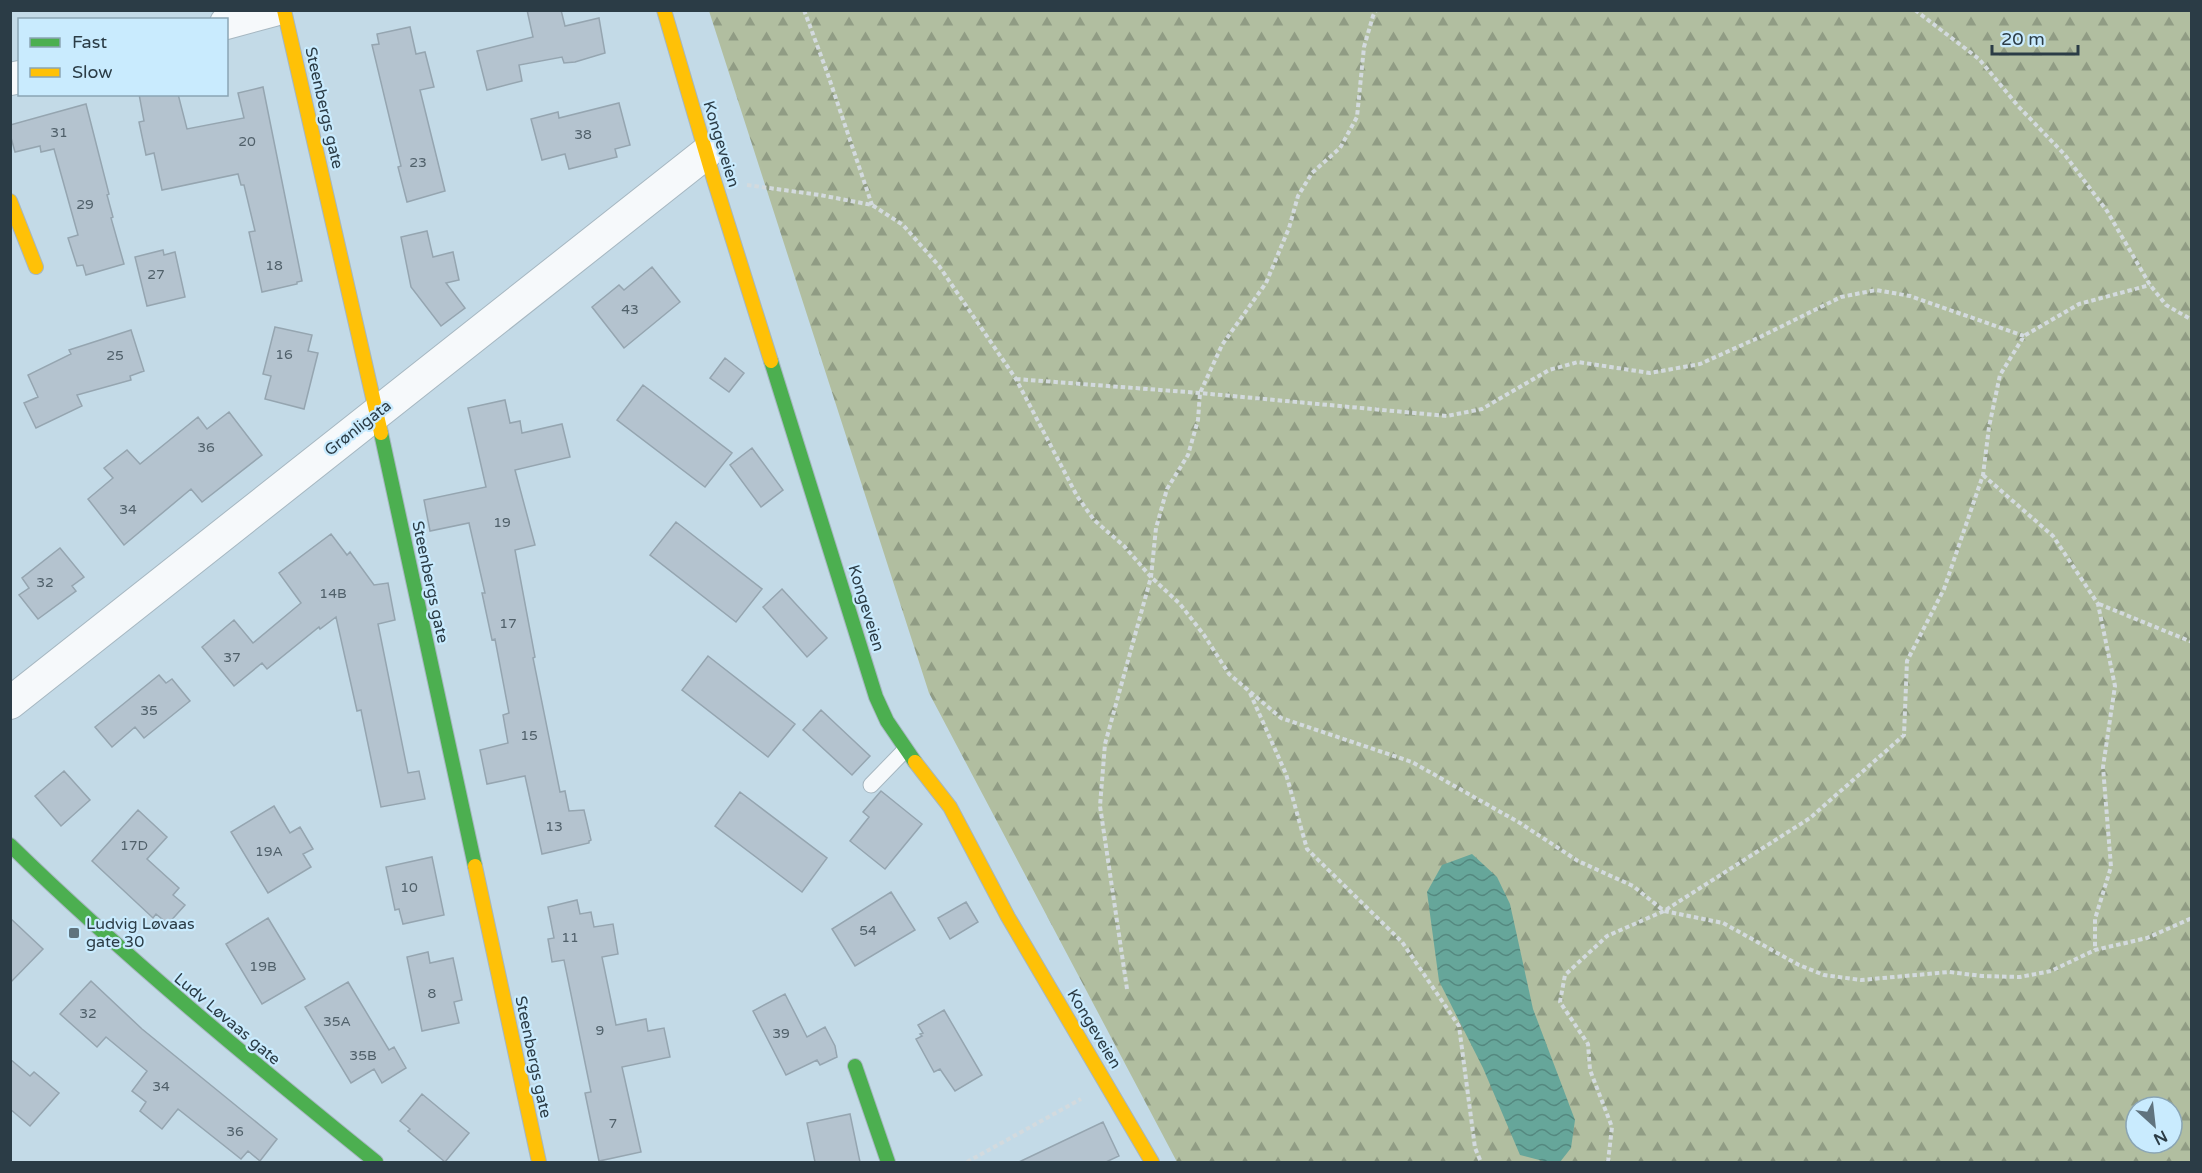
<svg xmlns="http://www.w3.org/2000/svg" width="2202" height="1173" font-family="'Varela Round',sans-serif">
	<style>
		.forest { fill: url(#forest-firs); fill-rule: evenodd }
		.water { fill: url(#water-waves) }
		.building { fill: #b4c3cf; stroke: #95a5b0; stroke-width: 1.5 }
		.lines { fill: none; stroke-linecap: round; stroke-linejoin: round }
		.lane-casing { stroke: #a6b7c1; stroke-width: 17 }
		.street-casing { stroke: #a6b7c1; stroke-width: 34 }
		.fast-casing { stroke: #a6b7c1; stroke-width: 16 }
		.slow-casing { stroke: #a6b7c1; stroke-width: 16 }
		.path { stroke: #d3dade; stroke-width: 4; stroke-dasharray: 4.5 3; stroke-linecap: butt }
		.lane { stroke: #f6f9fb; stroke-width: 15 }
		.street { stroke: #f6f9fb; stroke-width: 32 }
		.fast { stroke: #4caf50; stroke-width: 14 }
		.slow { stroke: #ffc107; stroke-width: 14 }
		.poi-dot { fill: #60737e; stroke: #c9ebfe; stroke-width: 2 }
		.labels { text-anchor: middle; dominant-baseline: central; stroke-width: 4.5; stroke-linejoin: round; paint-order: stroke }
		.number-label { font-size: 14px; fill: #50606a }
		.street-label { font-size: 16px; fill: #2b3c46; stroke: #c9ebfe }
		.poi-label { font-size: 16px; fill: #2b3c46; stroke: #c9ebfe; text-anchor: start }
	</style>
	<defs>
		<pattern id="forest-firs" width="22" height="20" patternUnits="userSpaceOnUse" patternTransform="scale(1.5)"><rect width="22" height="20" fill="#b1bea0"/><path d="M5 1l3.5 6h-7zM16 11l3.5 6h-7z" fill="#909c84"/></pattern>
		<pattern id="water-waves" width="16" height="10" patternUnits="userSpaceOnUse" patternTransform="scale(1.5)"><rect width="16" height="10" fill="#66a69a"/><path d="M0 5q4-4 8 0t8 0" fill="none" stroke="#54887f"/></pattern>
	</defs>
	<rect width="100%" height="100%" fill="#c3dae7"/>
	<path class="forest" d="M709,11H2191V1162H1177L929,693ZM2136,1107H2172V1143H2136Z"/>
	<path class="water" d="M1472,854L1497,877L1510,904L1533,1009L1575,1120L1571,1148L1560,1162H1547L1520,1155L1483,1068L1439,981L1427,892L1442,865Z"/>
	<path class="building" d="M527,10H561L565,26L599,18L605,53L575,62L564,63L562,57L519,65L522,81L487,90L477,51L533,37Z
		M410,27L416,54L425,52L434,87L420,90L445,191L407,202L398,167L401,166L372,45L379,44L377,34Z
		M263,87L302,281L297,282V284L262,292L249,232L255,231L244,185H241L238,174L162,190L154,153L146,155L139,122L144,121L139,94H178L187,129L244,118L238,93Z
		M619,103L630,145L615,149L617,157L569,169L565,154L542,160L531,119L558,112L559,118Z
		M86,104L109,194L107,195L113,217L111,218L124,264L86,275L83,265L77,266L68,238L78,235L54,149L41,152L40,146L15,152L10,134V125Z
		M427,231L433,257L453,252L459,280L446,283L465,308L441,326L411,287L401,237Z
		M163,250L164,255L175,252L185,297L147,306L135,257Z
		M652,267L680,302L624,348L592,307L619,285L624,290Z
		M275,327L312,335L308,351L318,353L304,409L265,399L271,376L263,374Z
		M131,330L144,371L130,376L131,380L77,395L82,406L36,428L24,403L38,397L28,375L71,354L69,350Z
		M725,358L744,373L729,392L710,378Z
		M643,385L732,453L705,487L617,420Z
		M505,400L510,423L520,421L522,433L562,424L570,457L515,470L535,545L515,550L535,657L533,658L560,792L565,791L569,811L584,810L591,840L589,841V843L542,854L525,776L487,784L480,750L508,743L503,715L509,713L495,639L492,640L482,593H485L469,523L430,531L424,500L486,487L468,408Z
		M229,412L262,455L202,502L191,489L124,545L88,499L113,478L104,468L127,450L140,464L198,417L207,429Z
		M752,448L783,490L761,507L730,465Z
		M676,522L762,589L736,622L650,555Z
		M331,534L347,555L350,552L374,585L388,583L395,620L378,624L408,773L419,771L425,799L381,807L361,710L357,711L336,617L320,629L319,627L267,669L262,663L234,686L202,647L234,620L253,643L301,603L279,573Z
		M60,548L84,577L72,586L76,591L38,619L19,595L29,588L22,578Z
		M782,589L827,638L807,657L763,607Z
		M708,656L795,724L768,757L682,690Z
		M159,675L166,683L172,679L190,701L144,738L135,727L112,747L95,727Z
		M821,710L870,756L852,775L803,730Z
		M64,771L90,800L61,826L35,796Z
		M881,791L922,824L885,869L850,841L869,817L863,812Z
		M740,792L827,858L802,892L715,826Z
		M274,806L290,833L300,827L313,849L303,854L311,867L268,893L231,832Z
		M138,810L167,837L147,859L179,888L173,895L185,905L168,924L156,914L153,918L92,861Z
		M432,857L444,915L403,924L399,909L395,910L386,867Z
		M891,892L915,930L855,966L832,929Z
		M577,900L580,914L591,912L594,927L613,924L618,954L602,957L616,1025L646,1019L648,1031L664,1028L670,1057L622,1067L641,1152L599,1161L585,1093L591,1092L564,960L552,962L548,939L554,938L548,907Z
		M966,902L978,922L950,939L938,918Z
		M10,918L43,949L10,983Z
		M268,918L305,979L262,1004L226,944Z
		M428,952L430,963L453,958L462,1000L454,1002L459,1023L422,1031L407,957Z
		M91,981L142,1029L277,1139L260,1161L248,1151L241,1159L178,1109L162,1129L140,1111L146,1102L132,1091L147,1071L106,1037L97,1047L60,1014Z
		M348,982L389,1050L394,1047L406,1068L382,1083L374,1069L351,1083L305,1007Z
		M785,994L807,1037L825,1027L835,1046L837,1057L820,1065L817,1060L786,1075L753,1011Z
		M944,1010L982,1075L955,1091L940,1069L934,1072L916,1039L922,1036L920,1034L923,1033L918,1025Z
		M10,1059L30,1076L34,1072L59,1093L30,1126L10,1109Z
		M422,1094L469,1133L445,1162L408,1131L410,1129L400,1121Z
		M850,1114L860,1162H815L807,1123Z
		M1103,1122L1119,1156L1106,1162H1019Z"/>
	<g class="lines">
		<g class="lane-casing">
			<path id="lane" d="M871,785L905,750"/>
		</g>
		<g class="street-casing">
			<path id="street" d="M226,23L274,10
				M10,79L20,77
				M10,703L706,153"/>
		</g>
		<g class="fast-casing">
			<path id="fast" d="M771,361L876,697L887,721L915,762
				M381,433L475,866
				M10,845C126,958 250,1060 376,1162
				M855,1066L888,1162"/>
		</g>
		<g class="slow-casing">
			<path id="slow" d="M284,10L381,433
				M664,10L714,180L771,361
				M10,201L36,267
				M915,762L950,807L1008,917L1152,1162
				M475,866L539,1162"/>
		</g>
		<path class="path" d="M804,10L827,72L872,205
			M1915,10L1979,59L2018,106L2065,155L2107,211L2150,285L2166,305L2192,320
			M747,185L820,195L872,205L903,225L939,266L1016,379L1077,496L1094,520L1124,546L1151,577L1180,604L1204,635L1229,674L1281,718L1412,762L1520,823L1578,861L1633,886L1664,911L1723,923L1799,965L1824,975L1861,980L1949,972L1982,976L2020,977L2051,971L2095,950L2147,938L2192,918
			M1016,379L1200,393L1447,416L1482,409L1549,370L1578,362L1650,373L1700,364L1760,337L1841,297L1876,290L1910,296L2024,336
			M1983,475L2053,536L2098,604L2115,686L2103,767L2111,867L2095,919V950
			M2099,604L2192,642
			M1250,693L1286,774L1307,849L1402,942L1459,1026L1475,1148L1481,1162
			M1127,989L1100,806L1105,744L1151,577L1156,528L1167,489L1188,455L1198,420L1200,393L1222,345L1266,283L1289,228L1298,196L1312,173L1340,148L1357,117L1364,47L1373,16L1376,10
			M967,1162L1081,1099
			M1608,1162L1612,1127L1590,1070L1588,1044L1560,1002L1565,975L1607,936L1664,911L1810,818L1904,735L1907,661L1944,589L1983,475L1989,427L2000,375L2024,336L2079,304L2150,285"/>
		<use href="#lane" class="lane"/>
		<use href="#street" class="street"/>
		<use href="#fast" class="fast"/>
		<use href="#slow" class="slow"/>
	</g>
	<rect class="poi-dot" x="68" y="927" width="12" height="12" rx="3"/>
	<g class="labels">
		<g class="number-label">
			<text x="59" y="132">31</text>
			<text x="583" y="134">38</text>
			<text x="247" y="141">20</text>
			<text x="418" y="162">23</text>
			<text x="85" y="204">29</text>
			<text x="274" y="265">18</text>
			<text x="156" y="274">27</text>
			<text x="630" y="309">43</text>
			<text x="284" y="354">16</text>
			<text x="115" y="355">25</text>
			<text x="206" y="447">36</text>
			<text x="128" y="509">34</text>
			<text x="502" y="522">19</text>
			<text x="45" y="582">32</text>
			<text x="333" y="593">14B</text>
			<text x="508" y="623">17</text>
			<text x="232" y="657">37</text>
			<text x="149" y="710">35</text>
			<text x="529" y="735">15</text>
			<text x="554" y="826">13</text>
			<text x="134" y="845">17D</text>
			<text x="269" y="851">19A</text>
			<text x="409" y="887">10</text>
			<text x="868" y="930">54</text>
			<text x="570" y="937">11</text>
			<text x="263" y="966">19B</text>
			<text x="432" y="993">8</text>
			<text x="88" y="1013">32</text>
			<text x="337" y="1021">35A</text>
			<text x="600" y="1030">9</text>
			<text x="781" y="1033">39</text>
			<text x="363" y="1055">35B</text>
			<text x="161" y="1086">34</text>
			<text x="613" y="1123">7</text>
			<text x="235" y="1131">36</text>
		</g>
		<g class="street-label">
			<text transform="translate(324 108) rotate(77)">Steenbergs gate</text>
			<text transform="translate(721 144) rotate(73)">Kongeveien</text>
			<text transform="translate(358 428) rotate(-38)">Grønligata</text>
			<text transform="translate(430 582) rotate(78)">Steenbergs gate</text>
			<text transform="translate(866 608) rotate(73)">Kongeveien</text>
			<text transform="translate(227 1019) rotate(40)">Ludv Løvaas gate</text>
			<text transform="translate(1094 1029) rotate(59)">Kongeveien</text>
			<text transform="translate(533 1057) rotate(78)">Steenbergs gate</text>
		</g>
		<g class="poi-label">
			<text x="86" y="924">Ludvig Løvaas<tspan x="86" dy="18">gate 30</tspan></text>
		</g>
	</g>
	<rect width="2202" height="1173" fill="none" stroke="#2b3c46" stroke-width="24"/>
	<rect x="18" y="18" width="210" height="78" fill="#c9ebfe" stroke="#8aa5b4" stroke-width="1.5"/>
	<rect x="30" y="38" width="30" height="9" fill="#4caf50" stroke="#8aa5b4" stroke-width="1.5"/>
	<text x="72" y="48" font-size="18" fill="#2b3c46">Fast</text>
	<rect x="30" y="68" width="30" height="9" fill="#ffc107" stroke="#8aa5b4" stroke-width="1.5"/>
	<text x="72" y="78" font-size="18" fill="#2b3c46">Slow</text>
	<g transform="translate(2154 1125) rotate(153)"><circle r="28" fill="#c9ebfe" stroke="#8aa5b4" stroke-width="1.5"/>
	<path d="M0-4.5L10 22L0 15L-10 22Z" fill="#60737e"/>
	<text y="-9" font-size="16" font-weight="bold" text-anchor="middle" fill="#2b3c46">N</text>
	</g>
	<path d="M1992 45v9h86v-9" fill="none" stroke="#2b3c46" stroke-width="3"/>
	<text x="2001" y="45" font-size="18" fill="#2b3c46" stroke="#c9ebfe" stroke-width="4.5" paint-order="stroke">20 m</text>
</svg>
